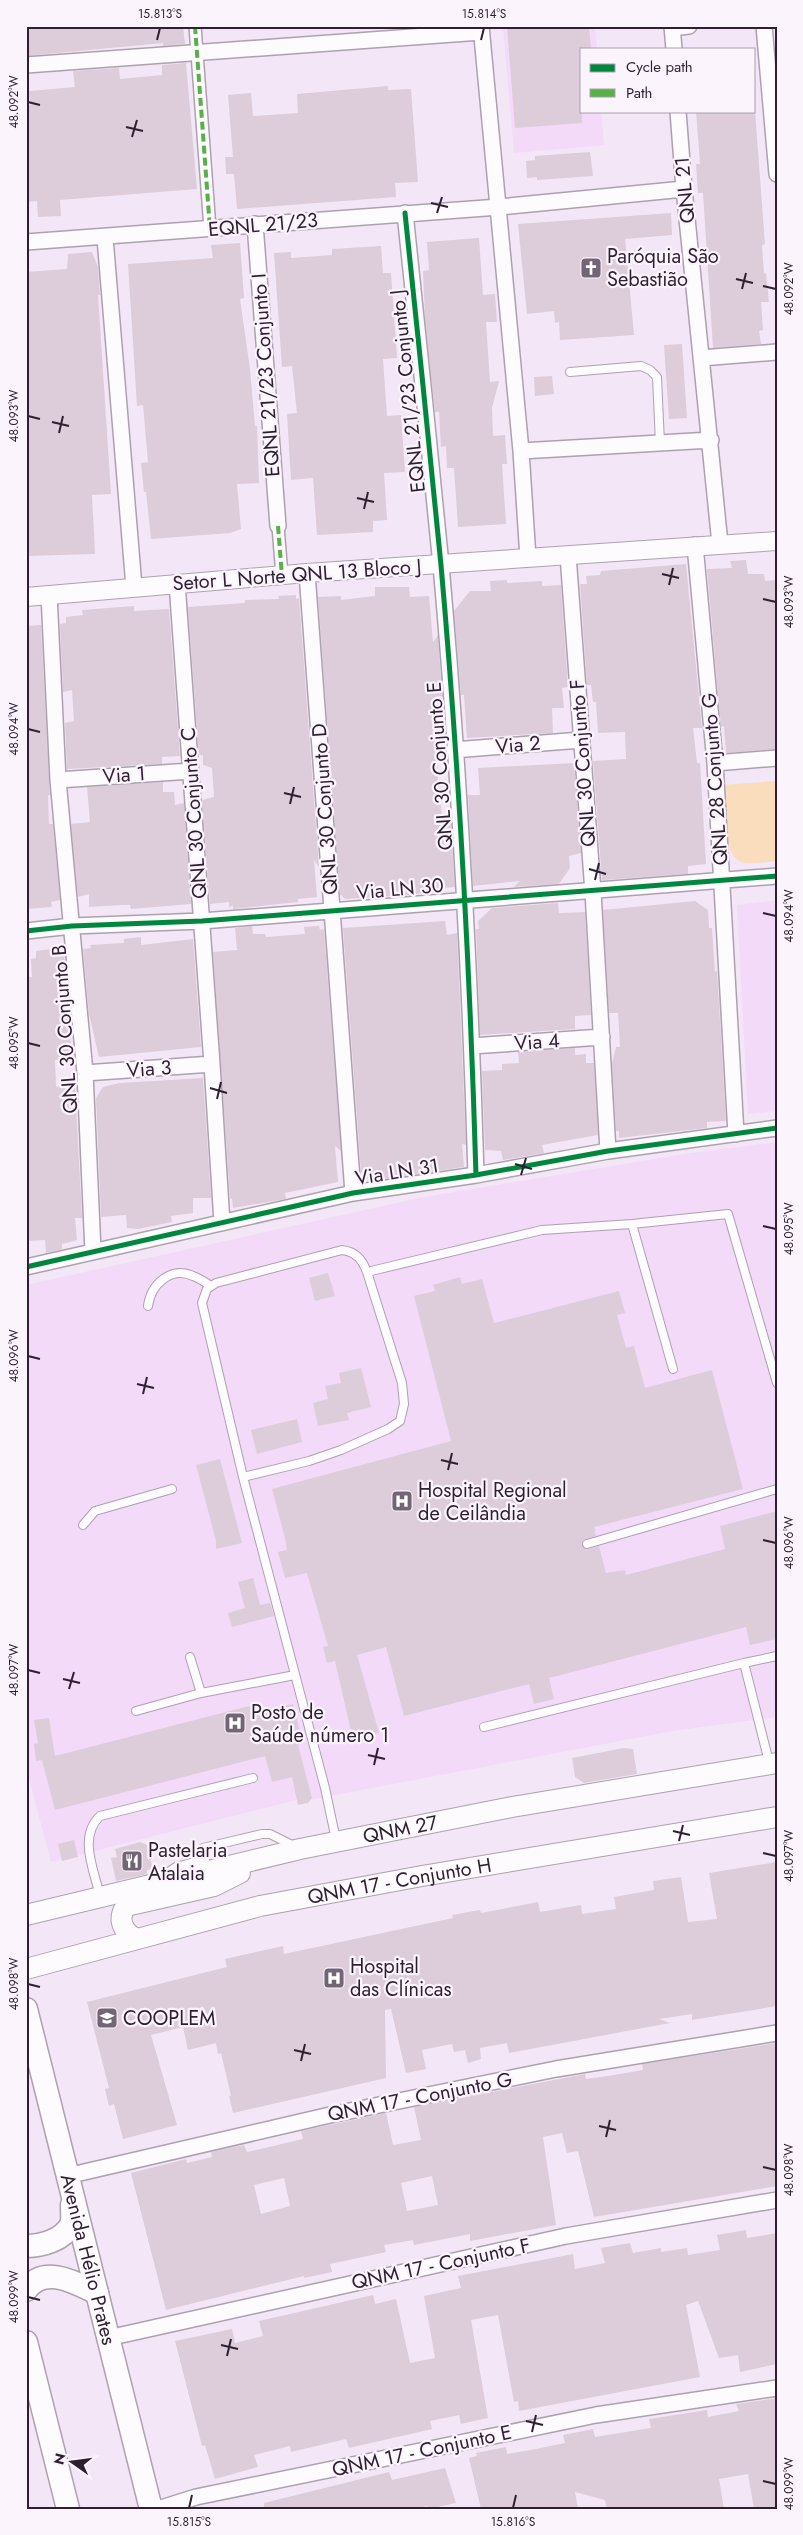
<svg xmlns="http://www.w3.org/2000/svg" width="803" height="2535" font-family="Jost,sans-serif">
	<style>
		.built { fill: #f2daf8 }
		.green { fill: #f9ddbc }
		.building { fill: #ddcdda; fill-rule: evenodd }
		.lines { fill: none; stroke-linecap: round; stroke-linejoin: round }
		.service-casing { stroke: #ada1b0; stroke-width: 10 }
		.pedestrian-casing { stroke: #ada1b0; stroke-width: 14 }
		.minor-casing { stroke: #ada1b0; stroke-width: 18 }
		.tertiary-casing { stroke: #ada1b0; stroke-width: 20 }
		.secondary-casing { stroke: #ada1b0; stroke-width: 22 }
		.primary-casing { stroke: #ada1b0; stroke-width: 25 }
		.service { stroke: #fdfbfe; stroke-width: 8 }
		.pedestrian { stroke: #fdfbfe; stroke-width: 11 }
		.minor { stroke: #fdfbfe; stroke-width: 15 }
		.tertiary { stroke: #fdfbfe; stroke-width: 18 }
		.secondary { stroke: #fdfbfe; stroke-width: 20 }
		.primary { stroke: #fdfbfe; stroke-width: 22 }
		.quiet { stroke: #56b146; stroke-width: 4; stroke-dasharray: 8 4; stroke-linecap: butt }
		.cycleway-casing { stroke: #fbf4fd; stroke-width: 8 }
		.cycleway { stroke: #00873e; stroke-width: 5 }
		.ticks { fill: none; stroke: #2e1f31; stroke-width: 2 }
		.labels { text-anchor: middle; dominant-baseline: central; stroke-width: 4.5; stroke-linejoin: round; paint-order: stroke }
		.street-label { font-size: 20px; fill: #2e1f31; stroke: #fbf4fd }
		.poi-label { font-size: 20px; fill: #2e1f31; stroke: #fbf4fd; text-anchor: start }
		.neatline { fill: none; stroke: #2e1f31; stroke-width: 2 }
		.ticks-label { font-size: 12px; text-anchor: middle; fill: #2e1f31 }
	</style>
	<rect width="100%" height="100%" fill="#f3e6f6"/>
	<path class="built" d="M503,26H595L597,49H582V111H601L604,145L514,153Z
		M777,900V1111L748,1114L737,905Z
		M777,1142V1717L672,1731L298,1802L297,1800L51,1862L26,1767V1285L424,1197L685,1154Z"/>
	<path class="green" d="M777,781V861C767,862 755,864 745,863C720,858 724,805 723,785Z"/>
	<path class="building" d="M26,26H183L185,44L163,46V43L26,56Z
		M507,26H589L591,49H582V123L515,128Z
		M186,63L197,189L60,200L61,216L38,217L37,201L26,202V106L30,105L29,91L75,87L73,71L119,68L120,79L162,75V65Z
		M388,86V90L411,89L418,182L395,183L396,197L237,209L234,174H226L225,157H233L228,95L251,93L253,116L298,113L297,94Z
		M696,111H755L765,244L762,245L764,274L766,273L769,302H761L763,330L759,331L761,344L713,348L703,193H698L696,164H700Z
		M590,152L593,176L537,180V177L527,178L526,161L535,160V156Z
		M671,213L672,235L625,239L634,335L560,340L559,322L555,323L554,311L527,314L518,224Z
		M479,238L483,295L495,294L497,322H486L490,382L499,381L492,408L493,436L505,435L507,464H502L506,524L458,527L454,468H447L446,446L441,447L439,412H435L425,318L423,271L429,270L427,242Z
		M240,243L244,298L240,299L250,369L255,426H257L259,483L237,484L241,529L230,533L151,539L146,492H144L141,463L148,462L143,405L137,406L128,264L213,258L211,245Z
		M381,246L383,273H391L397,358L383,359L387,416L401,415L405,472L384,473L387,520L373,521V532L317,535L313,478L291,480L287,414L297,413L292,366L282,367L274,253L291,252V258L332,255V249Z
		M92,252L98,267L100,295H98L111,494L92,495L95,554L26,556V272L67,269L68,254Z
		M682,344L687,418L669,419L664,345Z
		M552,376L554,394L535,396L534,377Z
		M746,560L748,574H764L765,581L777,580V749L726,753L724,726L721,727L707,569L732,568L730,561Z
		M686,564L702,728H693L697,763H700L706,864L688,866V874L602,880L593,761L626,759L625,732L598,733L596,702H593L591,685H587L580,584H587L586,576L600,575L601,571Z
		M507,580V583L542,581V586L561,585L568,687L562,688L564,708H552L553,733L467,738L464,695H461L454,611L470,591H491L490,581Z
		M375,587H409L410,597L429,596L433,642L438,635L442,696L435,697L438,782L442,816L450,814L455,887L428,889V892L411,895L345,899L340,894L318,597L341,596V600L375,596Z
		M296,595V599L299,598L319,867L314,860L317,897L298,899V902L233,909V906L229,907V902L210,904L202,800L214,797L212,768L203,765V755H199L188,607L245,603V600L279,599L278,596Z
		M134,606V611L169,609L180,756L162,757V764L67,769L65,723L74,721L72,690L63,692L60,624L66,623V617L83,615L82,610Z
		M41,625L50,795H48L49,824H53L60,900L51,902L52,907L26,909V626Z
		M574,763L581,853L569,856L570,868L559,884L514,887L520,881L473,886L468,795H480L478,768Z
		M163,782V792H174L175,805L184,803L191,904L131,909L130,905H123L89,907V894L78,897L71,824L90,822L87,787Z
		M695,901L708,910L709,928H712L715,972L717,971L726,1121L707,1122V1128L619,1138V1131H616L612,1064L616,1047H620L618,1013H609L603,910Z
		M558,903L559,913L585,912L591,1015L575,1016V1029L480,1035L476,929H479L478,921L492,908Z
		M445,921L447,935L457,933L466,1145L462,1144L464,1167L370,1181L361,1172L343,928Z
		M252,926L253,934H265L266,937L305,934L304,927L319,926L320,930L324,929L341,1151L335,1146L338,1182L285,1193L286,1199L233,1208L232,1199L230,1198L213,952L237,950L235,928Z
		M141,937V945L193,939L201,1047L99,1057L89,1014L83,949L91,948L90,945L124,943V939Z
		M51,949L64,950L72,1058L55,1060L56,1087L75,1086L82,1218H75L77,1240L62,1244V1249L46,1253L45,1240L26,1241V977H32L31,959L36,958V951Z
		M575,1048V1055L586,1054V1063H594L598,1135L542,1145L544,1153L503,1160L501,1151L485,1150L482,1071L502,1070V1064L519,1063L518,1052Z
		M203,1078L211,1198H193V1213L171,1216L172,1222L138,1229L127,1228L126,1215L101,1217L96,1098L103,1087L120,1083Z
		M328,1273L335,1296L315,1301L309,1278Z
		M460,1277L462,1284L482,1279L494,1323L619,1291L625,1313L617,1315L626,1348L634,1346L645,1388L712,1370L743,1489L594,1527L596,1536L583,1540L582,1545L586,1550L599,1546L606,1573L625,1570L626,1575L725,1549L720,1526L777,1511V1639L750,1645L746,1627L549,1678L554,1699L534,1704L529,1684L404,1716L386,1647L357,1655L379,1733L353,1740L335,1661L327,1663L323,1647L328,1646L307,1573L285,1578L278,1552L287,1550L286,1542L272,1489L451,1441L414,1296L435,1291L433,1285Z
		M361,1368L371,1407L347,1413L349,1420L318,1426L313,1403L328,1399L325,1386L341,1383L339,1373Z
		M297,1419L302,1442L257,1454L251,1430Z
		M220,1459L242,1543L216,1549V1541L196,1465Z
		M253,1578L260,1605L270,1603L274,1616L232,1627L228,1613L245,1608L238,1582Z
		M261,1703L263,1711L293,1704L303,1743L298,1745L312,1798L308,1803L298,1805L292,1777L272,1782L265,1756L55,1810L42,1760L36,1761L34,1744L38,1743L34,1720L49,1718L55,1756Z
		M624,1748L633,1749L637,1774L584,1783L575,1777L572,1758Z
		M74,1840L78,1857L62,1861L58,1844Z
		M140,1842L147,1845L153,1869L147,1870V1874L116,1881L111,1858L117,1857L115,1849Z
		M777,1862V2006L692,2020V2014L659,2019L670,2023L509,2053L507,2043L480,2048L481,2059L468,2063L465,2050L454,2052L452,2044L422,2050L426,2069L406,2073L391,2009L385,2010L386,2078L233,2113L229,2096H231L221,2053L218,2054L216,2043L188,2050L183,2027L151,2035L177,2125L123,2139L114,2104L109,2106L105,2089L109,2088L87,2002L227,1967L225,1959L283,1946L284,1954L453,1918L452,1915L480,1910L481,1913L538,1902L540,1912L581,1905L582,1914L616,1909L614,1897L654,1890L653,1881L681,1877L688,1922L717,1919L709,1873Z
		M777,2043V2186L594,2217L578,2151L567,2153L562,2133L543,2137L556,2225L470,2241V2234L414,2245L413,2240L384,2245L386,2252L330,2264L332,2272L304,2278V2276L166,2310L131,2173L186,2159L187,2163L212,2157L211,2152L244,2145L247,2152L303,2139L301,2131L386,2113L393,2145L421,2140L414,2107L585,2074L586,2079L614,2075L643,2070L642,2064ZM432,2176L438,2205L407,2211L401,2183ZM284,2178L290,2206L261,2214L254,2185Z
		M746,2230L747,2238L777,2233V2364L740,2372L738,2355L719,2358L698,2301L686,2305L700,2377L519,2411L518,2401L514,2402L498,2315L471,2320L488,2418L461,2424L459,2415L430,2421L432,2429L349,2448L346,2439L291,2452L290,2446L254,2455L258,2467L215,2479L205,2445L202,2446L175,2341L232,2329L235,2343L263,2336L259,2321L373,2295L375,2304L396,2299L410,2363L435,2358L424,2296L461,2288L458,2276L573,2254L575,2269L605,2263L601,2248L630,2243L633,2253L661,2248V2252L687,2248L688,2255L720,2250L717,2235Z
		M777,2398V2509H754L748,2474L719,2479L724,2509H607L605,2500L575,2492L578,2509H481L469,2458L477,2456L476,2453L506,2447L507,2454L536,2449L565,2443L563,2435L593,2429L595,2437L651,2428L649,2419L707,2410L708,2417L739,2411L736,2404Z
		M445,2468L456,2503L428,2509L427,2506L414,2509H264V2503L389,2472L392,2480Z"/>
	<g class="lines">
		<g class="service-casing">
			<path id="service" d="M570,372L641,366L650,370L657,377L660,443
				M632,1224L673,1369
				M342,1250C356,1252 362,1259 367,1272L402,1383L404,1404L400,1421L388,1429L341,1450L309,1461L243,1477L202,1303L207,1289L216,1283Z
				M367,1272L542,1230L632,1224L728,1214L777,1383
				M148,1306C151,1284 171,1266 193,1276C199,1278 205,1282 211,1286
				M243,1477L325,1788L336,1840
				M83,1525L95,1511L172,1489
				M587,1544L777,1489
				M190,1657L201,1693
				M136,1711L201,1693L295,1675
				M484,1727L744,1663
				M769,1762L744,1663L777,1656
				M164,1875L176,1867L205,1859L203,1848L262,1834H270L294,1846
				M100,1896C94,1870 78,1837 100,1816L253,1778"/>
		</g>
		<g class="pedestrian-casing">
			<path id="pedestrian" d="M195,26L210,229
				M278,526L282,576"/>
		</g>
		<g class="minor-casing">
			<path id="minor" d="M481,26L521,451L528,558
				M672,26L674,49
				M764,26L777,174
				M672,28L689,26
				M26,65L481,32
				M678,111L684,189L720,544
				M405,213C417,330 430,448 441,565C459,768 470,971 476,1175
				M255,224L278,526
				M105,238L134,587
				M26,242L499,207L684,189
				M701,358L777,352
				M521,451L711,440
				M695,545L715,763L736,1134
				M568,555L593,892L608,1151
				M307,573L353,1193
				M177,583L212,1064L222,1223
				M49,595L58,780L85,1073L93,1252
				M454,750L581,740
				M715,763L777,758
				M58,780L191,771
				M26,931L72,926L202,921L777,876
				M472,1046L602,1037
				M85,1073L212,1064
				M26,1267L353,1193L476,1175L608,1151L777,1128
				M67,2176L330,2115L556,2069L777,2033
				M108,2338L566,2236L777,2200
				M158,2509L196,2497L596,2415L777,2388"/>
		</g>
		<g class="tertiary-casing">
			<path id="tertiary" d="M26,597L307,573L777,541"/>
		</g>
		<g class="secondary-casing">
			<g id="secondary">
				<path id="s1" d="M26,1915L300,1849L512,1807L777,1763"/>
				<path d="M136,1939C122,1931 117,1919 126,1906L214,1886L240,1873"/>
				<path id="s2" d="M26,1969L260,1906L422,1876L777,1817"/>
			</g>
		</g>
		<g class="primary-casing">
			<g id="primary">
				<path id="s3" d="M26,2009L151,2509"/>
				<path d="M26,2246C42,2246 63,2240 71,2225C73,2220 72,2211 72,2205"/>
				<path d="M26,2290C44,2264 76,2283 97,2293"/>
				<path d="M26,2342L68,2509"/>
			</g>
		</g>
		<use href="#service" class="service"/>
		<use href="#pedestrian" class="pedestrian"/>
		<use href="#minor" class="minor"/>
		<use href="#tertiary" class="tertiary"/>
		<use href="#secondary" class="secondary"/>
		<use href="#primary" class="primary"/>
		<path class="quiet" d="M195,26L210,229
			M278,526L282,576"/>
		<g class="cycleway-casing">
			<path id="cycleway" d="M405,213C417,330 430,448 441,565C459,768 470,971 476,1175
				M26,931L72,926L202,921L777,876
				M26,1267L353,1193L476,1175L608,1151L777,1128"/>
		</g>
		<use href="#cycleway" class="cycleway"/>
	</g>
	<path class="ticks" d="M157,40L160,28M481,40L484,28M28,102L40,105M126,127L143,131M132,137L137,120M431,203L448,207M437,213L442,197M736,279L753,283M763,286L776,289M742,289L746,273M28,416L40,419M52,422L69,426M59,433L63,416M357,498L374,502M364,509L368,492M662,574L679,578M669,585L673,568M763,599L776,602M28,729L40,732M284,793L301,797M290,804L294,787M589,869L606,874M595,880L599,863M763,913L776,916M28,1043L40,1046M210,1088L227,1093M217,1099L221,1082M515,1164L532,1169M521,1175L526,1158M763,1226L776,1229M28,1356L40,1359M137,1384L154,1388M143,1394L147,1377M441,1460L458,1464M448,1470L452,1453M763,1540L776,1543M28,1670L40,1673M63,1679L80,1683M69,1689L74,1672M368,1755L385,1759M374,1765L378,1748M673,1831L690,1835M679,1841L683,1825M763,1853L776,1856M28,1984L40,1987M294,2050L311,2054M301,2061L305,2044M599,2126L616,2130M606,2137L610,2120M763,2167L776,2170M28,2297L40,2300M221,2345L238,2349M227,2356L231,2339M526,2421L543,2425M532,2432L536,2415M763,2481L776,2484M189,2508L192,2495M513,2508L516,2495"/>
	<defs>
		<g id="church-square" transform="scale(1.125)"><rect x="-9" y="-9" width="18" height="18" rx="4" fill="#736576" stroke="#fbf4fd"/><path d="M-1.2-6h2.4v3.5h3.3v2.4h-3.3V6h-2.4V-.1h-3.3v-2.4h3.3Z" fill="#fff"/></g>
		<g id="hospital-square" transform="scale(1.125)"><rect x="-9" y="-9" width="18" height="18" rx="4" fill="#736576" stroke="#fbf4fd"/><path d="M-5-5h3v3.5h4V-5h3V5h-3V1.5h-4V5h-3Z" fill="#fff"/></g>
		<g id="restaurant-square" transform="scale(1.125)"><rect x="-9" y="-9" width="18" height="18" rx="4" fill="#736576" stroke="#fbf4fd"/><path d="M-5-6h1v4h1v-4h1v4h1v-4h1v5L-1.5 .5V6h-2V.5L-5-1ZM5-6V6H3V1.5H1.5Q1.5-4 5-6Z" fill="#fff"/></g>
		<g id="school-square" transform="scale(1.125)"><rect x="-9" y="-9" width="18" height="18" rx="4" fill="#736576" stroke="#fbf4fd"/><path d="M0-5L7-2L0 1L-7-2ZM-4 1L0 2.5L4 1V4Q0 6-4 4Z" fill="#fff"/></g>
	</defs>
	<g fill-rule="evenodd">
		<use href="#church-square" x="591" y="268"/>
		<use href="#hospital-square" x="402" y="1501"/>
		<use href="#hospital-square" x="235" y="1723"/>
		<use href="#restaurant-square" x="132" y="1861"/>
		<use href="#hospital-square" x="334" y="1978"/>
		<use href="#school-square" x="107" y="2018"/>
	</g>
	<g class="labels">
		<g class="street-label">
			<text transform="translate(685 190) rotate(-95)">QNL 21</text>
			<text transform="translate(263 225) rotate(-5)">EQNL 21/23</text>
			<text transform="translate(266 375) rotate(-94)">EQNL 21/23 Conjunto I</text>
			<text transform="translate(408 391) rotate(-96)">EQNL 21/23 Conjunto J</text>
			<text transform="translate(297 575) rotate(-4)">Setor L Norte QNL 13 Bloco J</text>
			<text transform="translate(518 745) rotate(-5)">Via 2</text>
			<text transform="translate(583 763) rotate(-94)">QNL 30 Conjunto F</text>
			<text transform="translate(440 766) rotate(-94)">QNL 30 Conjunto E</text>
			<text transform="translate(124 775) rotate(-4)">Via 1</text>
			<text transform="translate(715 779) rotate(-94)">QNL 28 Conjunto G</text>
			<text transform="translate(325 809) rotate(-94)">QNL 30 Conjunto D</text>
			<text transform="translate(194 813) rotate(-94)">QNL 30 Conjunto C</text>
			<text transform="translate(400 889) rotate(-5)">Via LN 30</text>
			<text transform="translate(65 1029) rotate(-94)">QNL 30 Conjunto B</text>
			<text transform="translate(537 1042) rotate(-4)">Via 4</text>
			<text transform="translate(149 1069) rotate(-4)">Via 3</text>
			<text transform="translate(397 1172) rotate(-9)">Via LN 31</text>
			<text stroke="none"><textPath href="#s1" startOffset="384">QNM 27</textPath></text>
			<text stroke="none"><textPath href="#s2" startOffset="384">QNM 17 - Conjunto H</textPath></text>
			<text transform="translate(420 2097) rotate(-11)">QNM 17 - Conjunto G</text>
			<text stroke="none"><textPath href="#s3" startOffset="258">Avenida Hélio Prates</textPath></text>
			<text transform="translate(441 2264) rotate(-12)">QNM 17 - Conjunto F</text>
			<text transform="translate(422 2451) rotate(-12)">QNM 17 - Conjunto E</text>
		</g>
		<g class="poi-label">
			<text x="607" y="256">Paróquia São<tspan x="607" dy="23">Sebastião</tspan></text>
			<text x="418" y="1490">Hospital Regional<tspan x="418" dy="23">de Ceilândia</tspan></text>
			<text x="251" y="1712">Posto de<tspan x="251" dy="23">Saúde número 1</tspan></text>
			<text x="148" y="1850">Pastelaria<tspan x="148" dy="23">Atalaia</tspan></text>
			<text x="350" y="1966">Hospital<tspan x="350" dy="23">das Clínicas</tspan></text>
			<text x="123" y="2018">COOPLEM</text>
		</g>
	</g>
	<rect width="803" height="2535" fill="none" stroke="#fbf4fd" stroke-width="55"/>
	<rect x="580" y="48" width="175" height="65" fill="#fbf4fd" stroke="#a99fab"/>
	<rect x="590" y="64" width="25" height="8" fill="#00873e" stroke="#a99fab"/>
	<text x="626" y="72" font-size="15" fill="#2e1f31">Cycle path</text>
	<rect x="590" y="89" width="25" height="8" fill="#56b146" stroke="#a99fab"/>
	<text x="626" y="98" font-size="15" fill="#2e1f31">Path</text>
	<g transform="translate(72 2462) rotate(284)" stroke="#fbf4fd" stroke-width="4" paint-order="stroke">
	<path d="M0-4L9 19L0 12L-9 19Z" fill="#2e1f31"/>
	<text y="-8" font-size="14" font-weight="bold" text-anchor="middle" fill="#2e1f31">N</text>
	</g>
	<rect x="28" y="28" width="748" height="2480" class="neatline"/>
	<g class="ticks-label">
		<text x="160" y="18">15.813°S</text>
		<text x="484" y="18">15.814°S</text>
		<text transform="translate(14 102) rotate(-90)" y="4">48.092°W</text>
		<text transform="translate(789 289) rotate(-90)" y="4">48.092°W</text>
		<text transform="translate(14 416) rotate(-90)" y="4">48.093°W</text>
		<text transform="translate(789 602) rotate(-90)" y="4">48.093°W</text>
		<text transform="translate(14 729) rotate(-90)" y="4">48.094°W</text>
		<text transform="translate(789 916) rotate(-90)" y="4">48.094°W</text>
		<text transform="translate(14 1043) rotate(-90)" y="4">48.095°W</text>
		<text transform="translate(789 1229) rotate(-90)" y="4">48.095°W</text>
		<text transform="translate(14 1356) rotate(-90)" y="4">48.096°W</text>
		<text transform="translate(789 1543) rotate(-90)" y="4">48.096°W</text>
		<text transform="translate(14 1670) rotate(-90)" y="4">48.097°W</text>
		<text transform="translate(789 1856) rotate(-90)" y="4">48.097°W</text>
		<text transform="translate(14 1984) rotate(-90)" y="4">48.098°W</text>
		<text transform="translate(789 2170) rotate(-90)" y="4">48.098°W</text>
		<text transform="translate(14 2297) rotate(-90)" y="4">48.099°W</text>
		<text transform="translate(789 2484) rotate(-90)" y="4">48.099°W</text>
		<text x="189" y="2526">15.815°S</text>
		<text x="513" y="2526">15.816°S</text>
	</g>
</svg>
